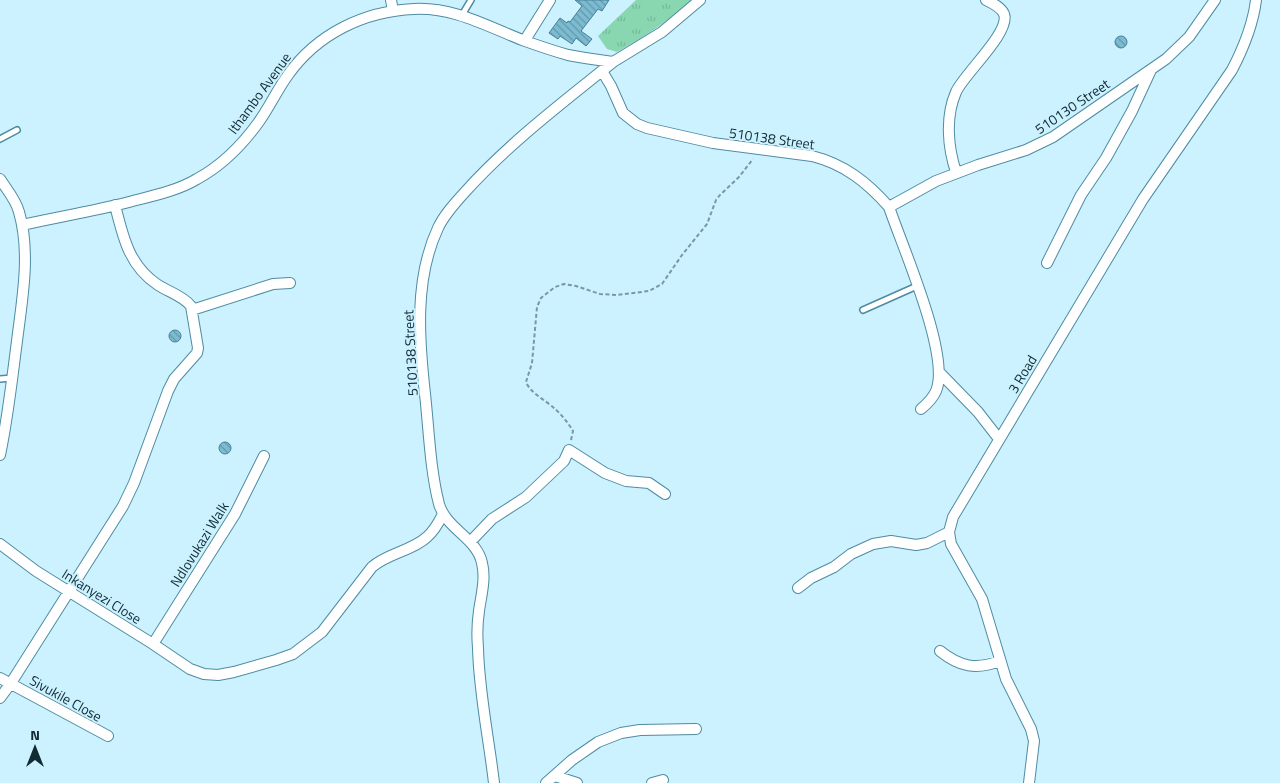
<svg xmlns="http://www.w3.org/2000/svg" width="1280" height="783" font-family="'Titillium Web',sans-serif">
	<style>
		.grass { fill: url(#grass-tufts) }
		.building { fill: url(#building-back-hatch); stroke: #438196 }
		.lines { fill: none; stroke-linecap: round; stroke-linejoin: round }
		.service-casing { stroke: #4e8ca1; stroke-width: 8 }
		.minor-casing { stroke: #4e8ca1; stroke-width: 12 }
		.path { stroke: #7898a4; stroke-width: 2; stroke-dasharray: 4 2.5; stroke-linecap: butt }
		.service { stroke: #fff; stroke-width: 5 }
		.minor { stroke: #fff; stroke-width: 10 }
		.labels { text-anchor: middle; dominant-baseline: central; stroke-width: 4; stroke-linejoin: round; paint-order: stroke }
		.street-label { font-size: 14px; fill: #102b33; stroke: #ccf1ff }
	</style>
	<defs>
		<pattern id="grass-tufts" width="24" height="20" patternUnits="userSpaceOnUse" patternTransform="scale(1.25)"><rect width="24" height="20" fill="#89d7b1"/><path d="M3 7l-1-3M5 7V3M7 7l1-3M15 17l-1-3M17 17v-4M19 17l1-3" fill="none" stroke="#75b999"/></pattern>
		<pattern id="building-back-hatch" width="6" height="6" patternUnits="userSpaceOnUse" patternTransform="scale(1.25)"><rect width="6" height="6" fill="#7cbbd1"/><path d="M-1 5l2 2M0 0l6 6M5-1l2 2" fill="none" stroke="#6498aa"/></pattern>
	</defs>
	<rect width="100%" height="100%" fill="#ccf1ff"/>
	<path class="grass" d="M636,0H691C669,21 644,37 617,52L607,49L598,36Z"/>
	<path class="building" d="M575,0H609L602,11L598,9L581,31L592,39L586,46L576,38L572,44L560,36L558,39L549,33L560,18L567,23L568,21L570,22L582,6Z
		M1115 42a6 6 0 1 1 12 0a6 6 0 1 1-12 0Z
		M169 336a6 6 0 1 1 12 0a6 6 0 1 1-12 0Z
		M219 448a6 6 0 1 1 12 0a6 6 0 1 1-12 0Z"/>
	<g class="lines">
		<g class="service-casing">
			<path id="service" d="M462,15L471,0
				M0,139L17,130
				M863,310L917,286
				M0,379L12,378"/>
		</g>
		<g class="minor-casing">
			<path id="minor" d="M391,0L393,11
				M525,40L550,0
				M602,71L611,86L623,113L637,124L647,128L713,143L812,156C844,164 867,182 889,207C902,246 951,356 936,391C933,398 927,404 921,409
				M956,172C948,148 945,117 956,92C963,75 1011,32 1004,14C1001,7 992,3 986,0
				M0,179C7,190 16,200 19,212C31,253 22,300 17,341C12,379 8,417 0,455
				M889,207L936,181L978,165L1026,150L1053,137L1166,59L1189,37L1215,0
				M22,225C58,217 94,211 129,202C152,196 177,191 197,179C221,166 242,145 258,123C269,108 277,90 288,75C317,34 364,11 414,9C455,7 488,27 525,41C539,46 554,51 568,55C583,58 598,60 613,62L662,32L700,0
				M1047,263L1081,195L1106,158L1132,111L1151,70
				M192,310L273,284L290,283
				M939,372L978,412L999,439
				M470,542L492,519L526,497L564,461L569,450L605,473L626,481L649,483L665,494
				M0,544L36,571L153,644L190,669L204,674L218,675L234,672L276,660L293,654L322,632L372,567C388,553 412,551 427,537C434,531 439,522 443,514
				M798,588L811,578L834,567L851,554L873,544L891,541L916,545L927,543L949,532
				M153,644L235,514L264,456
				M940,651C960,667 976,670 1000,661
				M0,678L108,736
				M0,698L11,683L123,506L134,483L168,391L174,379L197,353L198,348L191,306C183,296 169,292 158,285C129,266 123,237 115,205
				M555,776L577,783
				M494,783C489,739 479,693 478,648C477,636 477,624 479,611C481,596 486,579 482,563C477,538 446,529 439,504C430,469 429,430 425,394C419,340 414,279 438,228C444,215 455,203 465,192C508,144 562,103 613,62
				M546,783L572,760L598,742L621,733L640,730L696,729
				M652,783L663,780
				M1029,783L1034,741L1031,729L1006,679L982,599L951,544L949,532L953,517L1143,199L1232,70C1244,47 1253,25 1256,0"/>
		</g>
		<path class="path" d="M571,440L573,431C568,423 563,416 555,409C547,401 530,393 526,382L532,363L537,307L541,298L546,294L555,287L564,284L576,286L600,294L617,295L649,291L662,284L682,255L707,224L716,200L720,195L739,177L753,159"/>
		<use href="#service" class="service"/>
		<use href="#minor" class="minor"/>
	</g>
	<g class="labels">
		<g class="street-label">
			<text transform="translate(259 93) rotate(-54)">Ithambo Avenue</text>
			<text transform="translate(1072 106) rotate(-34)">510130 Street</text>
			<text transform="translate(772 138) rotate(8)">510138 Street</text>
			<text transform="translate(410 353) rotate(-93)">510138 Street</text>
			<text transform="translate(1022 374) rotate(-59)">3 Road</text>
			<text transform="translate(199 544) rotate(-58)">Ndlovukazi Walk</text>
			<text transform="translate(102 596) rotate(32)">Inkanyezi Close</text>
			<text transform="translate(66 698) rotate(29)">Sivukile Close</text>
		</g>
	</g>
	<g transform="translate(35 748)" stroke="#ccf1ff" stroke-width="4" paint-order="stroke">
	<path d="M0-4L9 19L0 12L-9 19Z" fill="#102b33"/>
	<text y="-8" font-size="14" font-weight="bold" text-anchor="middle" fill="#102b33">N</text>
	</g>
</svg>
